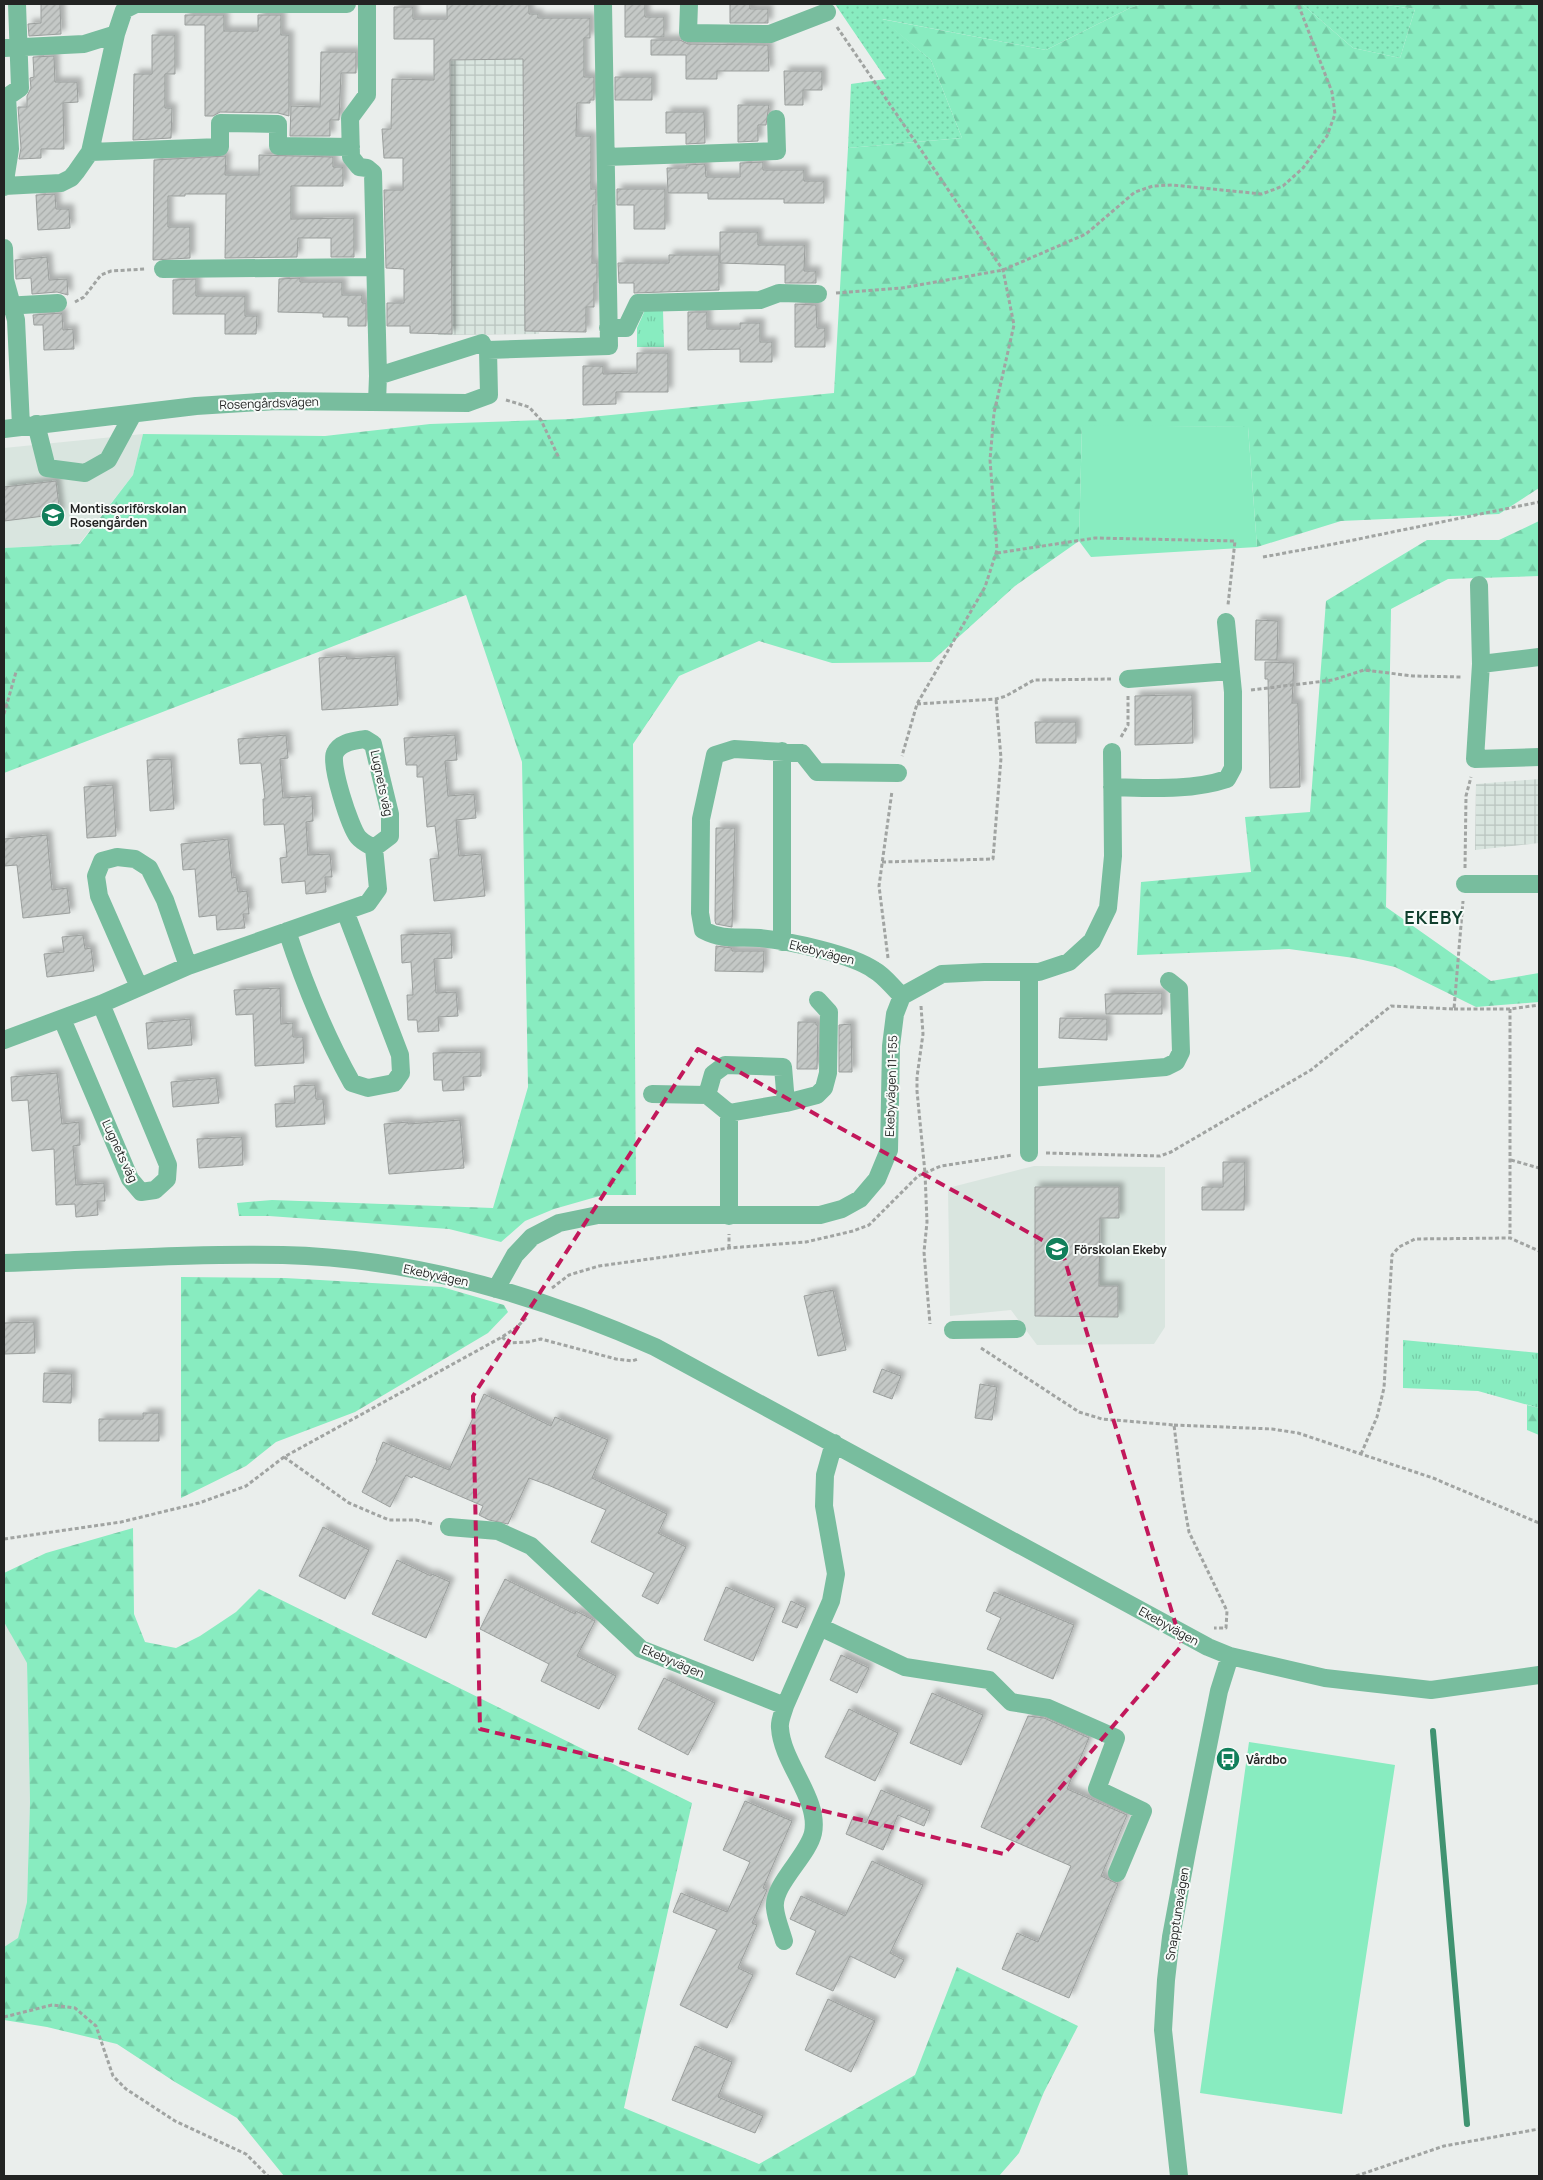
<svg xmlns="http://www.w3.org/2000/svg" width="1543" height="2180" font-family="Manrope,sans-serif">
	<style>
		.built { fill: #d9e5df }
		.industrial { fill: url(#industrial-grid) }
		.grass { fill: url(#grass-dots) }
		.forest { fill: url(#forest-firs) }
		.park { fill: url(#park-tufts) }
		.pitch { fill: #88ecc0 }
		.lines { fill: none; stroke-linecap: round; stroke-linejoin: round }
		.stream { stroke: #409371; stroke-width: 6 }
		.building { fill: url(#building-hatch); stroke: #9b9f9d; filter: url(#shadow) }
		.path { stroke: #a1a4a2; stroke-width: 3; stroke-dasharray: 4 2.5; stroke-linecap: butt }
		.street { stroke: #78bd9e; stroke-width: 18 }
		.marked { fill: none; stroke: #c2185b; stroke-width: 4; stroke-dasharray: 10 6; stroke-linejoin: round }
		.labels { text-anchor: middle; dominant-baseline: central; stroke-width: 4; stroke-linejoin: round; paint-order: stroke }
		.street-label { font-size: 12px; fill: #232423; stroke: #f7fbf9 }
		.poi-label { font-size: 12px; font-weight: bold; fill: #232423; stroke: #f7fbf9; text-anchor: start }
		.district-label { font-size: 18px; font-weight: bold; letter-spacing: 1px; fill: #103f2d; stroke: #f7fbf9 }
	</style>
	<defs>
		<pattern id="industrial-grid" width="8" height="8" patternUnits="userSpaceOnUse" patternTransform="scale(1.25)"><rect width="8" height="8" fill="#d9e5df"/><path d="M0 4h8M4 0v8" fill="none" stroke="#bac4bf"/></pattern>
		<pattern id="grass-dots" width="8" height="8" patternUnits="userSpaceOnUse" patternTransform="scale(1.25)"><rect width="8" height="8" fill="#88ecc0"/><path d="M2 2h.1M6 6h.1" fill="none" stroke="#75caa5" stroke-width="1.8" stroke-linecap="round"/></pattern>
		<pattern id="forest-firs" width="22" height="20" patternUnits="userSpaceOnUse" patternTransform="scale(1.25)"><rect width="22" height="20" fill="#88ecc0"/><path d="M5 1l3.5 6h-7zM16 11l3.5 6h-7z" fill="#75caa5"/></pattern>
		<pattern id="park-tufts" width="24" height="20" patternUnits="userSpaceOnUse" patternTransform="scale(1.25)"><rect width="24" height="20" fill="#88ecc0"/><path d="M3 7l-1-3M5 7V3M7 7l1-3M15 17l-1-3M17 17v-4M19 17l1-3" fill="none" stroke="#75caa5"/></pattern>
		<pattern id="building-hatch" width="6" height="6" patternUnits="userSpaceOnUse" patternTransform="scale(1.25)"><rect width="6" height="6" fill="#c4c8c6"/><path d="M-1 1l2-2M0 6l6-6M5 7l2-2" fill="none" stroke="#a8acaa"/></pattern>
		<filter id="shadow"><feDropShadow dx="4.5" dy="-4.5" stdDeviation="2.5" flood-color="#0004"/></filter>
	</defs>
	<rect width="100%" height="100%" fill="#eaeeec"/>
	<path class="built" d="M143,434L133,475L79,544L4,548V448Z
		M1034,1166L1165,1167V1327L1154,1344L1037,1345L1011,1310L950,1316L948,1188Z
		M4,1622L27,1662L30,1802L27,1902L18,1939L4,1947Z"/>
	<path class="industrial" d="M537,42L539,334L438,335L434,43Z
		M1539,779V843L1475,850L1476,784Z"/>
	<path class="grass" d="M835,4H1142L1130,8L1046,50L882,19L931,60L962,138L848,148L851,84L886,79Z
		M1302,4H1379L1415,9L1400,58L1353,48Z"/>
	<path class="forest" d="M1142,4H1302L1353,48L1400,58L1415,9L1379,4H1539V488L1499,514L1341,521L1257,547L1248,427L1082,426L1079,541L1015,586L931,662L832,663L759,641L679,676L633,744L636,1195H603L554,1209L525,1221L501,1242L449,1229L269,1216H239L237,1203L272,1200L493,1208L528,1087L522,762L466,595L4,773V548L80,544L133,475L143,434L325,436L430,424L570,419L834,393L848,148L962,138L931,60L881,19L1046,50L1130,8Z
		M1539,521V576L1448,579L1391,609L1386,907L1491,981L1539,973V1002L1476,1007L1395,967L1354,958L1289,949L1137,955L1141,882L1251,872L1245,817L1310,812L1326,601L1427,540H1499Z
		M181,1277L285,1278L442,1287L504,1305L508,1312L488,1333L355,1412L276,1442L246,1466L181,1498Z
		M1527,1405L1539,1408V1435L1527,1430Z
		M133,1528L134,1614L145,1642L176,1648L200,1636L236,1612L259,1589L692,1803L624,2108L759,2164L915,2075L957,1967L1078,2026L1044,2092L1019,2153L999,2176H284L237,2118L175,2082L117,2044L47,2027L4,2020V1947L18,1938L27,1902L30,1802L27,1663L4,1622V1573L46,1553Z"/>
	<path class="park" d="M645,310H663L664,347H637V328Z
		M1403,1340L1539,1353V1408L1478,1391L1403,1388Z"/>
	<path class="pitch" d="M1082,425L1248,427L1257,547L1091,557L1079,541Z
		M1249,1742L1395,1765L1342,2114L1200,2093Z"/>
	<g class="lines">
		<path class="stream" d="M1433,1731L1467,2124"/>
	</g>
	<path class="building" d="M41,4H60L61,34L29,36L28,24L41,23Z
		M447,4H529V14H538V18H590V38H584V77H594V100H590V103H577L576,136H591V189H596V205H593L592,263H597V283H594V307H586V332L525,331L523,59L450,60L452,334L410,333V326H387V303H404V269L386,268L384,190H403V158H384L382,129H391L392,79L434,80V39H394V7H413V19H447Z
		M625,4H645V17H664V37H625Z
		M730,4H750V9H768V23H730Z
		M185,15H224V31H258V15H281V35H289V116L278,113L220,112L213,116H205V25H185Z
		M152,35H175V74H165V108H172L171,138L133,140L134,74H152Z
		M651,40H680L688,44L768,45L769,71H717V79H686V55H651Z
		M321,52H356V73H341L339,120H330V136H290L291,106L320,107Z
		M54,56L55,82H77L78,102L63,103L64,149H41V158L19,159L21,148L18,107H27V96L31,88L30,78L34,77L33,57Z
		M784,71H822V90H803V105H785Z
		M615,77H652V100H615Z
		M738,105H769L766,125H758V141L738,142Z
		M666,112H704L705,143L686,144V133H666Z
		M259,155L333,157V167H343V186H291V219L354,218V257H331V238H298L297,257L225,258L226,194H185V196H168V227H190V258L153,260L154,160L226,156L225,175H259Z
		M763,162V170H804V181H824V203H784V199H708V193H668L667,168H686V165L705,164L706,177H740V163Z
		M617,189H665V229H634V205H617Z
		M55,194L56,209H69L70,228L38,230L36,195Z
		M720,232H758V245H805L804,271H816V283H785V265L720,263Z
		M669,255H719V290L634,293V283H619L618,263H669Z
		M47,257L49,280L67,279L68,295L57,292L32,294L31,278L16,279L15,260Z
		M300,278V282H342V295H362V303H366V326H348V317H323V313L278,312L279,279Z
		M196,279V296H245V316H257L256,334H225V314H173V280Z
		M795,304L816,305L817,328H825V347H795Z
		M688,312H707V329H740V323H760V342H772V362H740V349L688,350Z
		M62,313L63,330L73,329L74,349L44,350L43,325H34L33,315Z
		M637,353H668V392H616V404L583,405V366H603V374L637,373Z
		M56,481L60,514L4,521V487Z
		M1256,620L1278,621L1277,660H1255Z
		M346,656L347,659L395,656L398,705L322,710L319,658Z
		M1265,662L1294,663L1292,703H1298L1300,787L1270,788L1268,679H1265Z
		M1173,695H1192L1193,743L1135,745V696Z
		M1035,722H1076V743H1036Z
		M286,735L288,758L280,759L283,798L312,796L313,821L306,822L308,855L330,854L332,877H325L326,892L306,894L305,881L282,883L280,858L287,857L284,824L264,825L263,799H265L261,763L240,764L238,739Z
		M455,735L457,760L445,761L448,796L474,794L476,818L456,820L459,856L481,854L485,896L434,901L430,859L439,858L435,826L427,827L423,777H417V765H406L404,738Z
		M171,759L174,809L150,811L147,760Z
		M113,785L116,836L87,838L84,787Z
		M716,828H735L732,927L716,924L715,921Z
		M47,835L52,890L67,888L70,913L23,918L17,865L4,866V839Z
		M228,839L232,878L236,877L238,892L247,891L249,914H243L245,928L217,930L216,915L199,917L195,869L183,870L181,844Z
		M451,933L452,958L434,959L436,993L456,992L458,1016L438,1017L439,1031L418,1032L417,1020H408L407,995H413L411,962L402,963L401,935Z
		M83,935L85,949L91,948L94,971L47,977L44,954L64,952L62,937Z
		M716,946L732,948V951H764L763,972L715,971Z
		M280,988L281,1024L293,1023V1037H303L304,1063L255,1066L253,1014L236,1015L234,990Z
		M1162,993V1014H1106L1105,994Z
		M1060,1018L1107,1019V1040L1059,1038Z
		M190,1019L192,1045L148,1049L146,1023Z
		M798,1022H816V1025H818L817,1069H797Z
		M851,1024L852,1072H839V1025Z
		M481,1052V1076L463,1077L464,1090L443,1091L442,1080H434L433,1053Z
		M57,1073L62,1124L79,1122L80,1145L73,1146L76,1185L104,1183L105,1201H97L98,1215L76,1217L75,1204L56,1205L54,1149L32,1151L28,1100L12,1101L11,1077Z
		M216,1078L219,1103L173,1107L171,1082Z
		M315,1085L316,1099H323L325,1124L276,1127L275,1104L295,1103L294,1086Z
		M460,1120L464,1168L389,1174L384,1124L408,1122V1124Z
		M242,1137L243,1165L199,1168L197,1139Z
		M1223,1162H1245L1244,1210H1202V1187H1223Z
		M1035,1187H1119V1218H1100L1099,1286H1118V1317L1035,1316Z
		M833,1290L846,1350L818,1356L804,1296Z
		M34,1322L35,1353L4,1354V1323Z
		M882,1369L901,1376L892,1399L873,1392Z
		M44,1373L72,1374L71,1403L43,1402Z
		M980,1384L997,1387L992,1420L975,1418Z
		M484,1394L551,1426L555,1417L608,1440L592,1478L667,1514L658,1533L686,1547L658,1604L642,1596L654,1573L591,1542L606,1510L548,1485L529,1478L508,1524L489,1520L479,1515L483,1506L413,1476L412,1478L406,1475L390,1507L362,1492L377,1461L376,1460L383,1442L449,1470Z
		M143,1413H159V1441H99V1419H143Z
		M323,1527L369,1550L345,1599L299,1576Z
		M397,1560L431,1576L432,1574L450,1582L426,1638L372,1614Z
		M505,1579L575,1614L576,1611L595,1621L577,1656L616,1676L599,1709L541,1681L549,1664L480,1629Z
		M726,1587L775,1608L753,1661L704,1640Z
		M994,1592L1074,1625L1053,1679L987,1649L1001,1618L986,1611Z
		M791,1601L806,1608L797,1628L782,1622Z
		M841,1655L869,1668L857,1693L830,1680Z
		M664,1678L715,1703L688,1755L638,1729Z
		M932,1693L983,1715L961,1765L910,1743Z
		M849,1709L898,1733L875,1781L825,1757Z
		M1028,1716L1044,1718L1089,1738L1067,1789L1127,1815L1101,1876L1118,1884L1069,1998L1002,1969L1017,1933L1038,1942L1071,1866L981,1827Z
		M881,1790L930,1811L924,1826L898,1815L883,1850L846,1834L853,1817L866,1823Z
		M745,1801L792,1821L763,1888L767,1890L752,1923L757,1925L738,1968L753,1975L727,2028L680,2005L717,1930L673,1912L681,1893L727,1912L750,1862L723,1850Z
		M872,1861L923,1885L890,1953L904,1960L895,1978L850,1956L833,1991L796,1974L816,1931L790,1919L801,1896L845,1916Z
		M828,1999L875,2021L851,2072L805,2050Z
		M695,2046L732,2062L718,2097L763,2116L755,2133L672,2100Z"/>
	<g class="lines">
		<path class="path" d="M837,27L1003,270L1014,325L994,413L990,460L997,550L985,587L917,704L902,756
			M836,293L902,288L1003,270L1086,234L1135,192L1153,186L1172,185L1262,194L1283,186L1303,168L1327,136L1335,114L1332,92L1298,4
			M75,302L84,297L101,275L111,271L145,269
			M506,400L529,407L541,420L559,458
			M997,553L1095,538L1235,541L1228,605
			M1263,557L1334,544L1539,502
			M1251,690L1333,680L1364,670L1413,676L1462,677
			M917,704L996,699L1006,696L1034,680L1111,679
			M4,714L16,672
			M1121,737L1128,725V696
			M882,862L993,859L1001,758L996,699
			M1465,868L1466,796L1471,777
			M888,958L879,886L892,791
			M921,1006L923,1034L917,1077V1091L925,1173L927,1222L924,1252L930,1324
			M1454,1009H1510L1539,1005
			M1510,1009V1238
			M1046,1153L1160,1156L1171,1152L1311,1070L1391,1006L1454,1009L1463,901
			M1511,1160L1539,1168
			M729,1248V1234
			M552,1288L569,1275L599,1266L729,1248L806,1242L853,1231L869,1225L918,1176L941,1166L1013,1155
			M502,1337L509,1343L528,1342L541,1339L616,1359L632,1361L638,1359
			M981,1348L1079,1412L1102,1419L1174,1425L1183,1498L1189,1532L1227,1611L1226,1628H1214
			M1174,1425L1272,1429L1298,1433L1433,1478L1539,1523
			M1361,1454L1377,1417L1384,1388L1392,1255L1399,1247L1415,1239L1510,1238L1539,1251
			M284,1457L349,1503L389,1520H416L433,1524
			M4,1539L121,1522L199,1503L246,1486L284,1457L502,1337L516,1328L526,1318
			M4,2017L52,2005L75,2008L96,2026L113,2076L126,2089L175,2121L246,2154L268,2176
			M1356,2176L1444,2146L1539,2129"/>
		<path class="street" d="M367,4V95L350,118L351,157L359,167L367,168L373,173L378,376
			M689,4L688,33L770,34L827,12
			M4,48L84,44L116,34
			M90,152L220,147V123L278,124V146L351,147
			M606,157L777,151L776,119
			M4,186L61,183L71,178L76,172L90,152L116,34L124,10L136,4H347
			M4,187L10,149L7,97L20,88L17,4
			M4,248L5,280L16,320L21,426
			M163,269L375,267
			M4,306L58,303
			M608,328H626L638,303L760,300L779,293L818,294
			M377,402L378,376L482,343
			M36,424L47,468L85,473L108,460L133,414
			M4,429L196,406L276,401L467,403L489,395L488,350L609,346L603,4
			M1479,585L1481,664L1475,759L1539,757
			M1481,664L1539,657
			M1128,679L1230,671
			M365,739L373,744L390,814V836L374,848C369,845 362,842 358,837C350,827 329,763 335,753C340,742 354,741 365,739Z
			M898,773L817,772L802,753L734,749L715,755L701,819L700,913L703,930C724,941 738,936 760,938C789,941 851,954 874,970C885,976 893,988 902,996
			M1112,787C1150,788 1191,791 1227,779L1233,768V692L1226,622
			M1465,884H1539
			M287,931C304,983 325,1035 352,1083L368,1088L394,1083L401,1073L400,1055L345,911
			M782,942V751
			M1029,973V1153
			M139,987L99,896L96,876L102,861L117,857L135,859L149,868L165,900L188,966
			M62,1019L130,1179L141,1192L155,1190L167,1179L168,1165L101,1004
			M4,1040L101,1004L188,966L368,903L378,889L374,848
			M1030,1078L1166,1067L1176,1062L1181,1052L1179,989L1169,981
			M652,1094L707,1095L729,1113L786,1103L817,1095L824,1088L828,1073L829,1012L818,1000
			M707,1095L713,1074L725,1065L783,1067L786,1103
			M729,1216V1113
			M4,1263C96,1260 192,1253 283,1255C412,1258 539,1295 655,1347L1208,1647L1230,1656L1325,1678L1431,1690L1539,1675
			M496,1289L515,1255L532,1237L559,1223L598,1215H820L842,1209L860,1199L877,1179L889,1150L891,1046L895,1014L902,996L942,974L984,972H1039L1069,962L1092,941L1108,908L1113,856L1112,752
			M953,1330L1017,1329
			M449,1527L498,1531L531,1546L641,1649L785,1706L831,1601L836,1574L824,1506L825,1475L834,1443
			M820,1627L905,1667L989,1680L1011,1702L1048,1708L1116,1738L1097,1789L1143,1811L1117,1873
			M784,1941C781,1930 776,1919 775,1908C772,1885 808,1856 813,1833C820,1799 782,1763 780,1728C779,1721 783,1713 785,1706
			M1179,2176L1163,2030L1166,1980L1171,1937L1187,1851L1219,1691L1230,1656"/>
	</g>
	<path class="marked" d="M698,1049L1062,1251L1182,1645L1004,1854L480,1729L473,1396Z"/>
	<defs>
		<g id="school-disc" transform="scale(1.25)"><circle r="9.5" fill="#127f5b" stroke="#f7fbf9"/><path d="M0-5L7-2L0 1L-7-2ZM-4 1L0 2.5L4 1V4Q0 6-4 4Z" fill="#fff"/></g>
		<g id="bus-disc" transform="scale(1.25)"><circle r="9.5" fill="#127f5b" stroke="#f7fbf9"/><path d="M-5-6H5V4H4V6H2V4H-2V6H-4V4H-5ZM-3.5-4V0h7V-4ZM-3.5 1.2v1.5H-2V1.2ZM2 1.2v1.5H3.5V1.2Z" fill="#fff"/></g>
	</defs>
	<g fill-rule="evenodd">
		<use href="#school-disc" x="53" y="515"/>
		<use href="#school-disc" x="1057" y="1249"/>
		<use href="#bus-disc" x="1228" y="1759"/>
	</g>
	<g class="labels">
		<g class="street-label">
			<text transform="translate(269 403) rotate(-2)">Rosengårdsvägen</text>
			<text transform="translate(382 783) rotate(78)">Lugnets väg</text>
			<text transform="translate(822 952) rotate(14)">Ekebyvägen</text>
			<text transform="translate(891 1086) rotate(-88)">Ekebyvägen 11-155</text>
			<text transform="translate(120 1151) rotate(65)">Lugnets väg</text>
			<text transform="translate(436 1275) rotate(12)">Ekebyvägen</text>
			<text transform="translate(1169 1626) rotate(29)">Ekebyvägen</text>
			<text transform="translate(673 1661) rotate(23)">Ekebyvägen</text>
			<text transform="translate(1177 1914) rotate(-81)">Snapptunavägen</text>
		</g>
		<g class="poi-label">
			<text x="70" y="508">Montissoriförskolan<tspan x="70" dy="14">Rosengården</tspan></text>
			<text x="1074" y="1249">Förskolan Ekeby</text>
			<text x="1246" y="1759">Vårdbo</text>
		</g>
		<g class="district-label">
			<text x="1434" y="917">EKEBY</text>
		</g>
	</g>
	<rect width="1543" height="2180" fill="none" stroke="#232423" stroke-width="10"/>
</svg>
